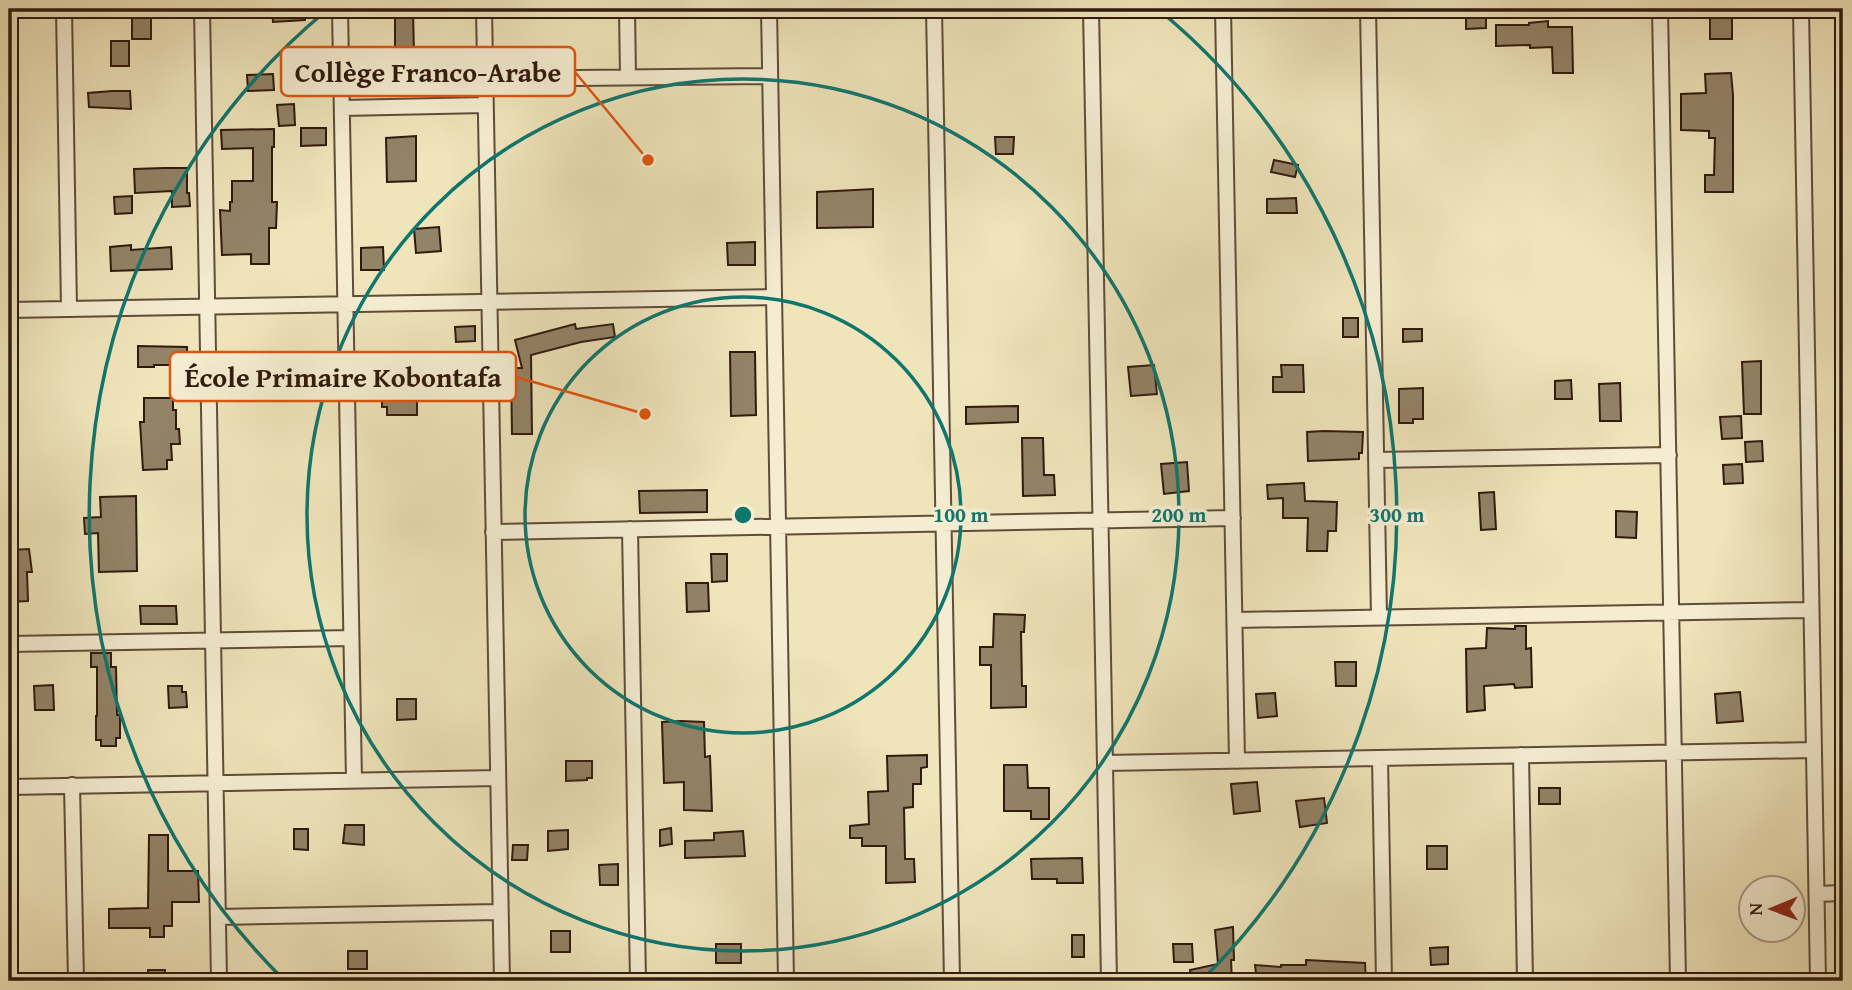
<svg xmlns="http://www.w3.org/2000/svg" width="1852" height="990" font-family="'Gentium Book Plus',serif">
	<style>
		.building { fill: #938367; stroke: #301a0e; stroke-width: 2 }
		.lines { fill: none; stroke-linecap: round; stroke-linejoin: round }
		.street-casing { stroke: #604c39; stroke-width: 18 }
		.street { stroke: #f5edd2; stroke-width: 14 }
		.ring { fill: none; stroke: #0f766e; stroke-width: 3.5 }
		.centre { fill: #0f766e; stroke: #f5edd2; stroke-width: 3.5 }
		.ring-label { font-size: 21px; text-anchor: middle; font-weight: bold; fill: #0f766e; stroke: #f5edd2; stroke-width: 7; stroke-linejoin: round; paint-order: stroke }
		.leader { fill: none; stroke: #df560c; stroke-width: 2.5 }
		.callout-dot { fill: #df560c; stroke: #f5edd2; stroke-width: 2.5 }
		.callout { fill: #f5edd2; stroke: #df560c; stroke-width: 2.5 }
		.callout-label { font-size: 28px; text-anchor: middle; font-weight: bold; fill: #301a0e }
	</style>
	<rect width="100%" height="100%" fill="#efe4ba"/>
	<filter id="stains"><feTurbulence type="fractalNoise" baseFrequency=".00286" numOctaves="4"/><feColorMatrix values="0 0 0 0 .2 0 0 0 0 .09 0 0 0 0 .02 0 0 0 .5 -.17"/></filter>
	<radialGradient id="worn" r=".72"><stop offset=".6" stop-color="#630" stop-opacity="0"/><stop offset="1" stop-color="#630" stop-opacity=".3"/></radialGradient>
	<path class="building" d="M272,9H305V20L273,22Z
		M395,11H413L414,53L466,52V85L447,86V90L428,91V93L395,96Z
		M1486,11V28L1466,29V12Z
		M1710,12H1732V39H1710Z
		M132,18H151V39H132Z
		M1548,21V27H1572L1573,73H1553L1552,47L1530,48V45L1496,46V25H1529V23Z
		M111,41H129V66H111Z
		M1731,73L1733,95V192H1705V175H1714L1715,138H1709V131L1681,130V94L1706,93L1705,74Z
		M273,74L274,90L248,91L247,75Z
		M112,91H130L131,109L89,107L88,93Z
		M294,104L295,125L279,126L277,105Z
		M301,128H326V145L301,146Z
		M274,129V147H272V202H277L276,228H269V264H251V254L222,255L220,210L230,211V202H232V181H253V148L222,149L221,130Z
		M416,136V181L387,182L386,138Z
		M995,137H1014L1013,154H996Z
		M1274,160L1298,165L1295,177L1271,172Z
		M164,168H187V193H189L190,206L172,207V191L135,193L134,169Z
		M873,189V227L817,228V192Z
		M132,196V213L115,214L114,197Z
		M1296,198L1297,213H1267V199Z
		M439,227L441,251L416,253L414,229Z
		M755,242V265H728L727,243Z
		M131,245V250L171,247L172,269L111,271L110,247Z
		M383,247L384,270H361V248Z
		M1343,318H1358V337H1343Z
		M575,324L576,329L613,324L615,337L581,342L531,355L532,434H512L511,368H522L515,340Z
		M475,326V341L456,342L455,327Z
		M1403,329H1422V341L1403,342Z
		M138,346L187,347V365H154V367H138Z
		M730,352H755L756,415L731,416Z
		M1761,361V414H1744L1742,362Z
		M1154,365L1157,394L1131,396L1128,367Z
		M1281,365H1303L1304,392H1273V377H1282Z
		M450,379L451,400L417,401V415H387V407H382V395H391V383H425V380Z
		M1571,380L1572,399H1555V381Z
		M1620,383L1621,421H1600L1599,384Z
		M1423,388V419H1413V423H1399V389Z
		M144,398H173V410H176V429H179L180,444H171L172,460H167V469L143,470L140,422H144Z
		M1018,406V422L966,424V407Z
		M1741,416L1742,438L1722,439L1720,417Z
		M1324,431L1363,432L1362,453H1359V459L1308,461L1307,432Z
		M1022,438H1043L1044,475H1054L1055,495L1023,496Z
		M1762,441L1763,461L1746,462L1745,442Z
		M1187,462L1189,491L1164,494L1161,464Z
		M1742,464L1743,483L1724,484L1723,465Z
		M1304,483L1305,501L1337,502L1336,531H1328L1327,551H1307L1308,518H1283V498L1268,499L1267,485Z
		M707,490V512L640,513L639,491Z
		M1494,492L1496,529L1481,530L1479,493Z
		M136,496L137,571L99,572L98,533L85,534L84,518L101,517L100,497Z
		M1616,511L1637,512L1636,538L1616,537Z
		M29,549L32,572H27L28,601L9,602V550Z
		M711,554H727V581L712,582Z
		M686,583H708L709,611L687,612Z
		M140,606H176L177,624H141Z
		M994,614L1025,615L1024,632H1021L1022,686H1026V707L991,708V665H980V647H993Z
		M1515,626H1526V649L1531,648L1532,687L1515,688L1514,684L1484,686L1485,710L1467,712L1466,649L1486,648L1487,628L1515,629Z
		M91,653H111V667H116L117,715H120V738H116V746H101V740H96V716H97V667H91Z
		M1335,662H1356V686H1336Z
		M53,685L54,710H35L34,686Z
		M168,686H182V692H186L187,707L169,708Z
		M1740,692L1743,721L1717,723L1715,694Z
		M1275,693L1277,716L1258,718L1256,694Z
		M397,699H416V719L397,720Z
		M681,721L704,722L705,757L710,756L712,811L684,810V782L664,783L662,722Z
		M927,755V767L921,768V784H913V807L904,808L905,859H914L915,882L886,883V846H862V838H850V826L869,824L868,792L888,791L887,756Z
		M566,761H592V778H587V780L566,781Z
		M1004,765H1027L1028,788H1049V819H1031V811H1004Z
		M1257,782L1260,811L1234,814L1231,784Z
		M1539,788H1560V804H1539Z
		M1324,798L1327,823L1300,827L1296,801Z
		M345,825H364V845L343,843Z
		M671,828L672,844L660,846V830Z
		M294,829H308V850L294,849Z
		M568,830V849L548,851V831Z
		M743,831L745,856L685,858V841L714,840V833Z
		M149,835H168V871H198L199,902H172V926H164V937H150V928H109V909L148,908Z
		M513,845H528L527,860H512Z
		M1427,846H1447V869H1427Z
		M1082,858L1083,883H1057V879H1032L1031,859Z
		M618,864V885H600L599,865Z
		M1233,927L1234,960H1231L1232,981H1192L1190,970L1218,964L1215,930Z
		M551,931H570V952H551Z
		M1072,935H1084V957H1072Z
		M716,944H741V963H716Z
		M1173,944H1192L1193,962H1174Z
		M1448,947V964L1431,965L1430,948Z
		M348,951H367V969H348Z
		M1306,960L1365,963L1366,981H1327V979L1304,978V981H1257L1255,965L1281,967V965H1306Z
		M148,970H165V981H148Z"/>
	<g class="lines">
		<g class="street-casing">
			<path id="street" d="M64,9L69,309
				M202,9L219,981
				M340,9L354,780
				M484,9L502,981
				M627,9L628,77
				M769,9L786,981
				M934,9L952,981
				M1091,9L1109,981
				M1223,9L1237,761
				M1368,9L1379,617
				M1660,9L1678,981
				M1801,9L1818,981
				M485,79L770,76
				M342,108L485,105
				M9,310L774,297
				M1376,460L1669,455
				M630,529L638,981
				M493,532L1233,518
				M1235,620L1811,610
				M9,644L351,638
				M1521,755L1525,981
				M1380,758L1384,981
				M1105,763L1814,750
				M72,785L76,981
				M9,787L498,778
				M1817,894L1843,893
				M218,917L500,912"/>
		</g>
		<use href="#street" class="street"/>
	</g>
	<g class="ring">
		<circle cx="743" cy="515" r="218"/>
		<circle cx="743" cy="515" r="436"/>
		<path d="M281 977A654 654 0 0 1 327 10M1159 10A654 654 0 0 1 1205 977"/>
	</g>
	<circle cx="743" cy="515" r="10" class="centre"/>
	<g class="ring-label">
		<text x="961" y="522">100 m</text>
		<text x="1179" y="522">200 m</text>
		<text x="1397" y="522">300 m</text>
	</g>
	<path class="leader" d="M648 160L575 72M645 414L516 377"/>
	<g class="callout-dot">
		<circle cx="648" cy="160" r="7"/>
		<circle cx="645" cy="414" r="7"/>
	</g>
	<g class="callout">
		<rect x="281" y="47" width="294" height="49" rx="7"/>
		<rect x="170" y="352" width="346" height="49" rx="7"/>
	</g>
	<g class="callout-label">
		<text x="428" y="82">Collège Franco-Arabe</text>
		<text x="343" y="387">École Primaire Kobontafa</text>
	</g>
	<rect width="1852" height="990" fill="none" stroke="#efe4ba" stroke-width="35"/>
	<rect x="10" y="10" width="1831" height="969" fill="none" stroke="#301a0e" stroke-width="3.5"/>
	<rect x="18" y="18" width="1817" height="955" fill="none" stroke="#301a0e" stroke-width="2"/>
	<g transform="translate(1772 909) rotate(269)"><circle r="33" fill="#f5edd2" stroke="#a69984" stroke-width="2"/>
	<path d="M0-5L12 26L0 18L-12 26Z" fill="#8f2418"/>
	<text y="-10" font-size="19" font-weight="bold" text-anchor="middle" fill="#301a0e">N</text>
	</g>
	<rect width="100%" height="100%" filter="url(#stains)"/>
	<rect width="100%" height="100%" fill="url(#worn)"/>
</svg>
